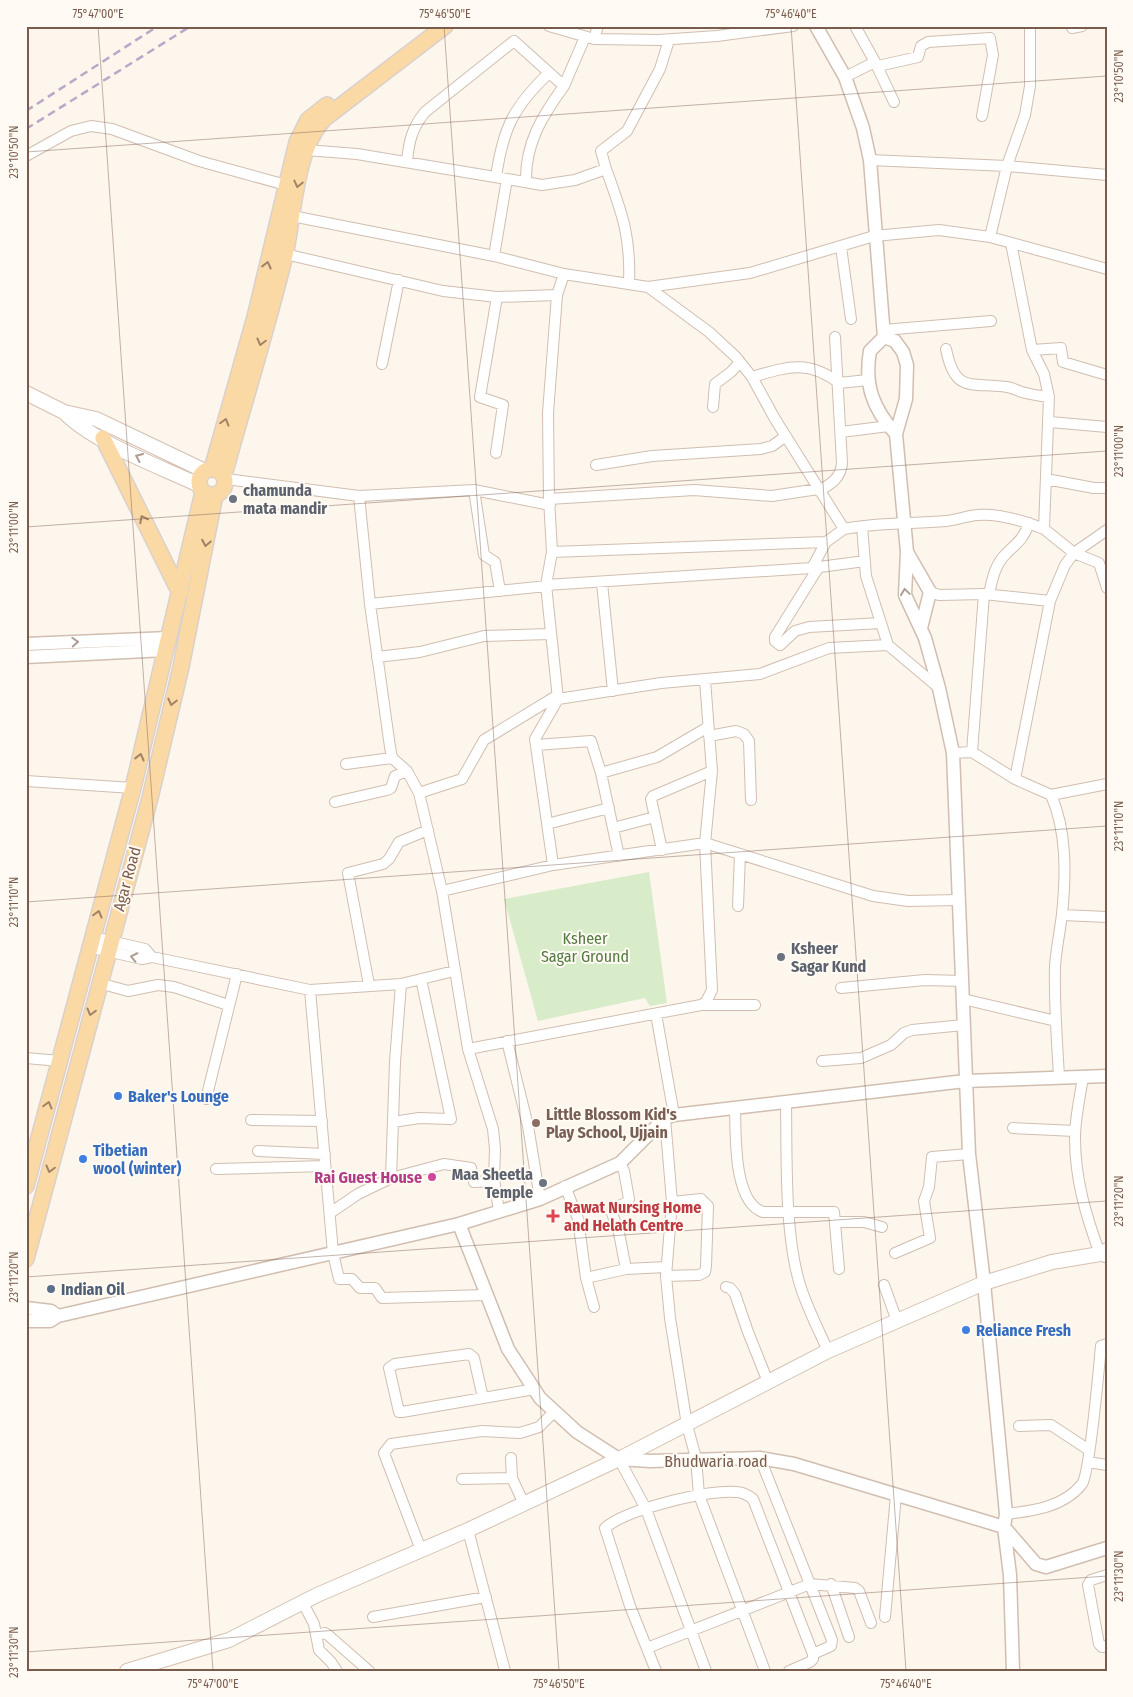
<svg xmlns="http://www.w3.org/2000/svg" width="1133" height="1697" font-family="'Fira Sans Condensed',sans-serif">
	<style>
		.green { fill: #d8ecc9 }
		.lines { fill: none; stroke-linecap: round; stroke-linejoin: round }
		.minor-casing { stroke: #d1beb0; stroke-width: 12 }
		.tertiary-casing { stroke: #d1beb0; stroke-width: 15 }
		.secondary-casing { stroke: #d6c0b0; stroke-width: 16 }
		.primary-casing { stroke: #dad1cd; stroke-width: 18 }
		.minor { stroke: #fff; stroke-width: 10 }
		.tertiary { stroke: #fff; stroke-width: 12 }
		.secondary { stroke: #fff; stroke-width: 14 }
		.primary { stroke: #fbd9a5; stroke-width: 15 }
		.rail { stroke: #b9a8c9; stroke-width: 2.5; stroke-dasharray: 8 5; stroke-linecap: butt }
		.oneway { stroke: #a18267 }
		.oneway2 { stroke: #af9d94 }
		.ticks { fill: none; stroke: #7a5c4d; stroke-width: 1; stroke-opacity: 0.45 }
		.worship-dot { fill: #6b7280; stroke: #fffaf3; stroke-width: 2 }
		.shop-dot { fill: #3f7fe0; stroke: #fffaf3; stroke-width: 2 }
		.education-dot { fill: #8d6e63; stroke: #fffaf3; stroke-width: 2 }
		.hotel-dot { fill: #d1479c; stroke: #fffaf3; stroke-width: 2 }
		.health-dot { fill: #e0444e; stroke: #fffaf3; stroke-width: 2 }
		.service-dot { fill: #5c6f8a; stroke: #fffaf3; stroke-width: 2 }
		.labels { text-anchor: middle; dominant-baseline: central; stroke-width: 4; stroke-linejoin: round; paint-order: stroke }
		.worship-label { font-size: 16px; font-weight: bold; fill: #5b616d; stroke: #fffaf3; text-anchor: start }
		.street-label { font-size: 16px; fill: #7a5c4d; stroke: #fffaf3 }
		.park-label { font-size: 16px; fill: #537a41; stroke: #fffaf3 }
		.shop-label { font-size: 16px; font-weight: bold; fill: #366cbe; stroke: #fffaf3; text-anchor: start }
		.education-label { font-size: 16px; font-weight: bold; fill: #785e54; stroke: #fffaf3; text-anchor: start }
		.hotel-label { font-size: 16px; font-weight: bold; fill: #b23c85; stroke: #fffaf3; text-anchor: end }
		.health-label { font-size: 16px; font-weight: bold; fill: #be3a42; stroke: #fffaf3; text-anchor: start }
		.service-label { font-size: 16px; font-weight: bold; fill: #4e5e75; stroke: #fffaf3; text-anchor: start }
		.neatline { fill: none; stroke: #7a5c4d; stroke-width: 2 }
		.ticks-label { font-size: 12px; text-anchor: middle; fill: #7a5c4d }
	</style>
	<rect width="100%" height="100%" fill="#fdf6ec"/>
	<path class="green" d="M649,872L667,1003L650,1006L645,998L538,1021L504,899Z"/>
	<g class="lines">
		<g class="minor-casing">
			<path id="minor" d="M549,26L594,39L659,40L717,36L793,26
				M1072,28L1082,26
				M594,39L598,26
				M875,62L894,102
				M878,66L918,57L921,46L928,42L990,38L993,55L982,116
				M845,77L875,62L855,26
				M306,150L357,154L507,179L494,256
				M26,156L71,131L91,126L112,129L199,161L286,185
				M870,160L1007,166L1107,175
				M407,161C409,141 412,128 425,112L514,41L564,86L585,37
				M606,169L601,151L627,131L660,69L669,40
				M496,177C503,129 513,107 549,73
				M507,179L542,185L575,180L606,169C622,213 631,236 629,284
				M526,182C525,144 542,116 564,86
				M287,215L494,256L564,274L648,287L750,273L874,236L939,230L990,237L1107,269
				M990,237L1007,166L1025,115L1030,86V26
				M1011,243L1032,350L1044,374L1049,397L1044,529L1074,553L1099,563L1107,588
				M841,247L851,319
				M285,254L443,291L497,297L557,295
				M648,287L709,332L736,357L752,377L775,419L844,529C878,522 912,524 946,521C957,520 966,516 977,515C998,513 1024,521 1044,529
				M883,330L991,321
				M946,349C955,394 971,382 1007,387C1014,388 1019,392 1026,393C1033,395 1041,396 1049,397
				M1032,350L1061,348L1063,362L1107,375
				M382,364L399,280
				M752,377C787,367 808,359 839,383L868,380
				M713,407L715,384L731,372L740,362
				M1050,422L1107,427
				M841,432L889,426
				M496,453L503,405L480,397L497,297
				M596,465L652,456L761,449L772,446L786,436
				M226,479L359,496L370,604L390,747L392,758L407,771L419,793L442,891L468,1049L493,1129L495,1149L494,1179L499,1211
				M1046,479L1094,488H1107
				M474,490L484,555L495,562L500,591
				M819,491C831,484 841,478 842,463L835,337
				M359,496L474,490L550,505
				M549,499L694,490L772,496L818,489
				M862,526L866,576L888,645
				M552,552L826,542L844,529
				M812,568L865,561
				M818,568L775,637V641L780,645L795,631L809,627L881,623
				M602,583L613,691
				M546,585L812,568L826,542
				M930,592L939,595L984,594
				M989,594C992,581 994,568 1003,557C1015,544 1023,541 1029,523
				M370,604L547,586
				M377,657L420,652L484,636L550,634
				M705,680L712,771L705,843L873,896L908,901L959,900
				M558,699L661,683L760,674L829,648L888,645L939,688
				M709,736L736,731L744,734L749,741L751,800
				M536,745L591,741L601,773L619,856
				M972,752L984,594L1050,601
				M953,753L972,752L1015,779
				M346,764L392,758
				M601,773L657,757L708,727
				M26,781L133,788
				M419,793L462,779L484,740L558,695
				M1051,795L1107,784
				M335,802L387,790L391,788L395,776L407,771
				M547,824L609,808
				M613,828L655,817
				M662,850L651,799L653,796L712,771
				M442,891L553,865L535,739L558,699L546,585L552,552L549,499L548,413L557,295L564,274
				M738,906L740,854
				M1062,915L1107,917
				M89,947L142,959L152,957L145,949L92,937
				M152,957L310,990L401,984L454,971
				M99,983L128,991L158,985L174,987L228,1005
				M369,985L348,873L383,864L389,859L399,842L428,830
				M841,988L925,980L963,981
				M310,990L333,1253L339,1279H352L360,1288H375L382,1298L487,1295
				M963,999L1056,1021
				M701,1005H755
				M656,1014L674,1115
				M507,1041L528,1126L540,1199
				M468,1049L701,1005L706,1002L712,990L705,843L553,865
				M26,1058L60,1061
				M822,1061L861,1058L891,1045L904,1033L912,1030L964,1025
				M1059,1077C1057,1040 1054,1003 1055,967C1056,949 1060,932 1062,914C1066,875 1067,831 1051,795L1015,779L1050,601L1065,565L1074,553L1107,530
				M1083,1077C1080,1097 1075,1118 1075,1138C1075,1179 1086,1216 1100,1254L1105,1257
				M206,1099L237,974
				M786,1104C787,1158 784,1240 802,1291C809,1311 819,1331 828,1351
				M735,1109C736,1135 733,1202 763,1212H834L839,1269
				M665,1118L672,1202L666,1276L670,1318L687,1425L696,1458L699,1495L765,1671
				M251,1120L322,1121
				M393,1122L419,1118L451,1119L421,979
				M1013,1128L1075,1131
				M258,1151L325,1154
				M620,1163L624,1171L629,1199L626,1203L613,1208L612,1213L619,1233L626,1269
				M216,1169L325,1166
				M391,1178L444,1164L471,1168L474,1182L494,1181
				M565,1186L578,1219L586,1278L626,1269L666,1267
				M330,1213L358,1194L391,1178L395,1062L401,984
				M836,1222H864L882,1227
				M895,1253L930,1238L924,1201L929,1187L932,1157L969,1154
				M666,1276L699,1275L705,1272L706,1266L708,1206L701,1199L672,1202
				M586,1278L594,1307
				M884,1285L897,1321
				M726,1287L730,1288L735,1294L748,1332L768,1382
				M483,1398L474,1358L469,1354L395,1364L389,1368L399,1412H402L535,1389
				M1019,1426L1051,1425L1089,1450
				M511,1458L512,1478L524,1504
				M760,1458L832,1640L831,1646L813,1654
				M619,1459L646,1509L706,1671
				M1088,1462L1107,1465
				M462,1479L512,1478
				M1006,1514C1033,1511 1064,1507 1082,1484C1090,1473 1099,1366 1101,1346L1107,1344
				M468,1530L505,1671
				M421,1550L384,1453L391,1444L482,1431L520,1433L539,1427L555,1411
				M1107,1575L1091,1580L1088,1585L1099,1644L1102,1647L1107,1646
				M831,1584L849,1637
				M303,1603L314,1624L319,1650L331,1662L337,1671
				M373,1617L486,1597
				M885,1617L896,1495
				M316,1635L325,1633L328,1635L369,1671
				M647,1648L810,1584L855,1588L859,1591L871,1623
				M656,1671L630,1606L605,1528C627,1509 706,1490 736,1492C743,1492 748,1495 753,1499L813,1654V1659L810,1662L789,1671"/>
		</g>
		<g class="tertiary-casing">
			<path id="tertiary" d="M816,26L845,77L863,128L870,160L884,337L895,341L903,352L907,365L906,399L896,434L907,552L905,595L925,638L939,688L953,753L969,1154L984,1283L1006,1514L1004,1527L1010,1575L1013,1671
				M884,337L870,351C864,385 873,409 896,434
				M907,552L930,592L921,628
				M26,644L169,638
				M26,657L166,650
				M459,1224L508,1349L540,1398L577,1432L619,1459L650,1461L760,1458L794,1464L1004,1527L1036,1564L1046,1567L1107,1548
				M26,1308L51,1311L58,1316L50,1321H26
				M58,1316L459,1224L540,1199L620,1163L665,1118L674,1115L965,1081L1107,1076"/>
		</g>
		<g class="secondary-casing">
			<path id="secondary" d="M26,393L64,412L96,419L205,471
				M64,412C94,443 159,466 199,485
				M127,1671L229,1640L317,1595L468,1530L619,1459L828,1351L984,1283L1052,1262L1100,1254L1107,1250"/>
		</g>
		<g class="primary-casing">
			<path id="primary" d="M103,438L180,593
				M199 482a13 13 0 1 1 26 0a13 13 0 1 1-26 0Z
				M212,469L255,317L297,142L308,120L327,105
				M224,475C244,402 267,329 285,255C294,213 295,149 325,118L445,26
				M26,1186L133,788L203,492
				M26,1259L150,798L181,667L215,495"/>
		</g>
		<use href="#minor" class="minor"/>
		<use href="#tertiary" class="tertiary"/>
		<use href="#secondary" class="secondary"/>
		<use href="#primary" class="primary"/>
		<path class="rail" d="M26,111L158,26
			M26,129L191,26"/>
	</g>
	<defs><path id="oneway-chevron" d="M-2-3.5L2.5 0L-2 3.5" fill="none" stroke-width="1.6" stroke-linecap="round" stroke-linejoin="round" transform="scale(1.25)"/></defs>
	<g class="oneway">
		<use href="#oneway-chevron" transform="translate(298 184) rotate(103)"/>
		<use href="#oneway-chevron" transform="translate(267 265) rotate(-76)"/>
		<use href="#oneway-chevron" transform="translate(261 342) rotate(105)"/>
		<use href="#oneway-chevron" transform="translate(225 422) rotate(-74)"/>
		<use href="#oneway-chevron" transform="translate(143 519) rotate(-117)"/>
		<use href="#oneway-chevron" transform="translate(206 543) rotate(101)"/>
		<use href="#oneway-chevron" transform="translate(172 702) rotate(103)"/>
		<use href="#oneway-chevron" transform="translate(140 757) rotate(-76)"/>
		<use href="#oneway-chevron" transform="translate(98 914) rotate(-75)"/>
		<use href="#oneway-chevron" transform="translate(91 1012) rotate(105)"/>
		<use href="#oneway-chevron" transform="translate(48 1105) rotate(-75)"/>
		<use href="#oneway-chevron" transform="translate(50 1169) rotate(105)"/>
	</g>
	<g class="oneway2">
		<use href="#oneway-chevron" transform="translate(139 457) rotate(-156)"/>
		<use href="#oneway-chevron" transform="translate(905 592) rotate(-98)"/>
		<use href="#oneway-chevron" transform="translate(75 642) rotate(-3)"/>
		<use href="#oneway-chevron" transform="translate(134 957) rotate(-168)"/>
	</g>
	<path class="ticks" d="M98,26L213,1671M444,26L559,1671M791,26L906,1671M26,152L1107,76M26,527L1107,451M26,902L1107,826M26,1277L1107,1201M26,1652L1107,1576"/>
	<g class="worship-dot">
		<circle cx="233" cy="499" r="5"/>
		<circle cx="781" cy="957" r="5"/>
		<circle cx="543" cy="1183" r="5"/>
	</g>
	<g class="shop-dot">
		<circle cx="118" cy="1096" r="5"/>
		<circle cx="83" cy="1159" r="5"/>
		<circle cx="966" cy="1330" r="5"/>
	</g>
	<circle class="education-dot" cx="536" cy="1123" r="5"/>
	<circle class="hotel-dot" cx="432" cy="1177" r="5"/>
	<path class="health-dot" d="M550.5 1208.5h5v5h5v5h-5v5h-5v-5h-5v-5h5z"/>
	<circle class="service-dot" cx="51" cy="1289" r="5"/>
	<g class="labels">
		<g class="worship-label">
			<text x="243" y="490">chamunda<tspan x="243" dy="18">mata mandir</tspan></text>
			<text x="791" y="948">Ksheer<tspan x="791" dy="18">Sagar Kund</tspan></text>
			<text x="533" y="1174" text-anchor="end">Maa Sheetla<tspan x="533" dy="18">Temple</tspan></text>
		</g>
		<g class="street-label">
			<text transform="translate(127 879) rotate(-75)">Agar Road</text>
			<text x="716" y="1461">Bhudwaria road</text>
		</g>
		<g class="park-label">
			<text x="585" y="938">Ksheer<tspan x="585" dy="18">Sagar Ground</tspan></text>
		</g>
		<g class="shop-label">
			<text x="128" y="1096">Baker's Lounge</text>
			<text x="93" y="1150">Tibetian<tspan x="93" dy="18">wool (winter)</tspan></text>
			<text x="976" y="1330">Reliance Fresh</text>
		</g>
		<g class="education-label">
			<text x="546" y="1114">Little Blossom Kid's<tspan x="546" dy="18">Play School, Ujjain</tspan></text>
		</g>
		<g class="hotel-label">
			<text x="422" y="1177">Rai Guest House</text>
		</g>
		<g class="health-label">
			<text x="564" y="1207">Rawat Nursing Home<tspan x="564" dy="18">and Helath Centre</tspan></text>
		</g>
		<g class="service-label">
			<text x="61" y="1289">Indian Oil</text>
		</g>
	</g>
	<rect width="1133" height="1697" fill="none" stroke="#fffaf3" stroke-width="55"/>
	<rect x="28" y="28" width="1078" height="1642" class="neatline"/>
	<g class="ticks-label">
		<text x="98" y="18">75°47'00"E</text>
		<text x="445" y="18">75°46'50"E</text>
		<text x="791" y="18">75°46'40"E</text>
		<text transform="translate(1119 76) rotate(-90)" y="4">23°10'50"N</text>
		<text transform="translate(14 152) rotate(-90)" y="4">23°10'50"N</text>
		<text transform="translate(1119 451) rotate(-90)" y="4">23°11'00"N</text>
		<text transform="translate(14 527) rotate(-90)" y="4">23°11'00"N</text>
		<text transform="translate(1119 826) rotate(-90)" y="4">23°11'10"N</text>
		<text transform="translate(14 902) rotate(-90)" y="4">23°11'10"N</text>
		<text transform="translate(1119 1201) rotate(-90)" y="4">23°11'20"N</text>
		<text transform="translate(14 1277) rotate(-90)" y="4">23°11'20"N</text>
		<text transform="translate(1119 1576) rotate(-90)" y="4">23°11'30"N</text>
		<text transform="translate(14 1652) rotate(-90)" y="4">23°11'30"N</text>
		<text x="213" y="1688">75°47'00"E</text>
		<text x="559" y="1688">75°46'50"E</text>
		<text x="906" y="1688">75°46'40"E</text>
	</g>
</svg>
